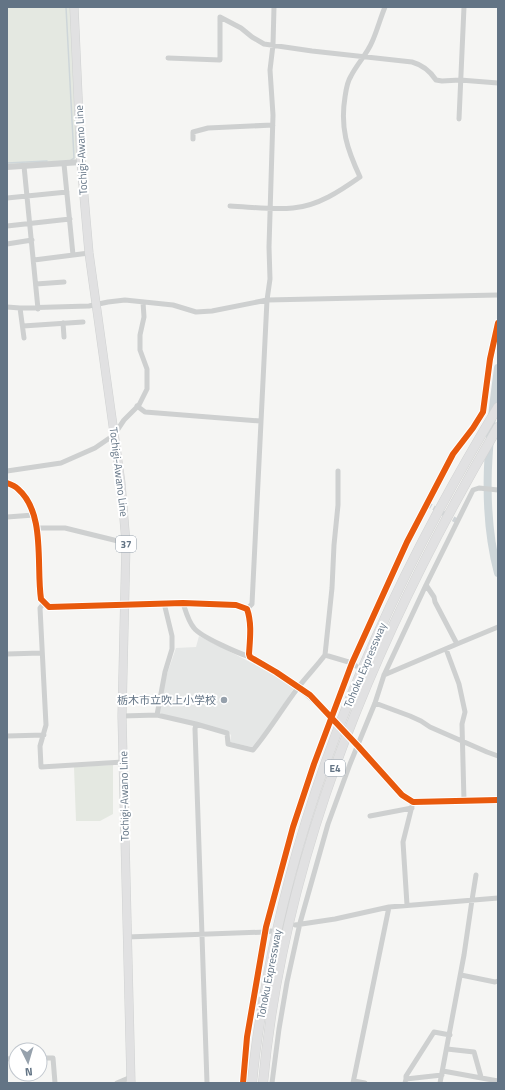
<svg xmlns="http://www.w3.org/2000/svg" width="505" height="1090" font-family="'Titillium Web','Noto Sans JP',sans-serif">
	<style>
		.built { fill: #e5e7e6 }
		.green { fill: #e4e8e1 }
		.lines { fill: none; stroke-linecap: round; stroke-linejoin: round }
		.stream { stroke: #ced6d9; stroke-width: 1.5 }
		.river { stroke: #ced6d9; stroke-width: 8 }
		.minor-tunnel { stroke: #d0d5d8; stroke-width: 5; stroke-dasharray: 5 2.5; stroke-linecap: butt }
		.primary-casing { stroke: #d0d2d2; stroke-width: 9 }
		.motorway-casing { stroke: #d2d3d3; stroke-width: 10 }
		.minor { stroke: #ced0d0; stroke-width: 5 }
		.tertiary { stroke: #ced0d0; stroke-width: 6 }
		.primary { stroke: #e1e1e2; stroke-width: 8 }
		.motorway { stroke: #e1e1e2; stroke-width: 9 }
		.cycleway-casing { stroke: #fff; stroke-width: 8 }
		.cycleway { stroke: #e8590c; stroke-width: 6 }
		.poi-dot { fill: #96a1ac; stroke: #fff; stroke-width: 1.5 }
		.labels { text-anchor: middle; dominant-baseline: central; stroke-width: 4; stroke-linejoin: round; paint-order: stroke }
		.shield { fill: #fff; stroke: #929eaa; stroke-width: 1 }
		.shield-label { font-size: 10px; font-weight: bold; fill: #637485 }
		.street-label { font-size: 11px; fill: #637485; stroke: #fff }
		.poi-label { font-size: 11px; fill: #637485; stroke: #fff; text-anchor: end }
	</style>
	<rect width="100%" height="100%" fill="#f5f5f3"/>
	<path class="built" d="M199,636L270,672L294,688L271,724L252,747L230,742L231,735L228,732L158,713L167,674L176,648L196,647Z"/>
	<path class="green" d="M7,7H71L78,155L74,160L7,165Z
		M113,765V814L100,821H76L74,767Z"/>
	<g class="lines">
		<path class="stream" d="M66,7L74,158L71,160
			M7,163L47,161"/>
		<path class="river" d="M498,368C489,435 480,506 498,573"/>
		<path class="minor-tunnel" d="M427,504L457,521"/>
		<g class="primary-casing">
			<path id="primary" d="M74,7L81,162L89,253L121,483L126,543L122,716L131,1083"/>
		</g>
		<g class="motorway-casing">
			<path id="motorway" d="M252,1083C255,1050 260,1018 266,986C302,780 390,585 498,407
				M263,1083C284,849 380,627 498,427"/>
		</g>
		<path class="minor" d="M168,58L220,60V17L241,28L252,37L264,44L312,51L412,62C423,65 430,71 436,80L442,81L460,80L498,83
			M459,119L464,7
			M193,139V132L208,128L273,125
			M64,164L73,255
			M24,166L38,309
			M7,198L67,192
			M230,206C251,207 272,210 293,208C318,206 340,191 360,177C347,149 340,128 345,97C346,90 347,82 351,76C357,64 367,54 372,42C377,31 380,19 385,7
			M7,226L70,219
			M7,244L32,240
			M34,260L89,253
			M36,284L64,282
			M7,307L20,308
			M63,323L64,337
			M23,326L83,322
			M24,338L20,308L89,306L108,302L125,300L173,305L196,312L212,311L267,300L498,295
			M137,406L145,412L260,421
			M7,471L61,463L95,448L114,435L124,420L139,405L147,389V369L140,350V335L144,317L143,302
			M338,471V505L334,545L332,588L325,655L352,663L356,666
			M7,517L34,515
			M37,528H65L126,543
			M44,603L40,608L46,725L40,746L41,767L123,762
			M183,603C186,612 188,621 194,628C201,637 238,653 250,657
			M247,609L252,604L267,300L270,279L269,247L273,115L270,70L273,45L274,7
			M457,644L498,627
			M446,649L459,684L465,712L462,724L464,801
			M7,654L41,653
			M384,675L457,644L435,602L434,597L426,585
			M375,703L410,716L421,721L430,727L487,752L498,756
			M157,715L165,672L172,649V636L164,603
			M122,716L157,715L196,724L227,733L228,744L253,750C269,731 282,709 297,689C306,677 316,667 325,655
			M196,724L195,729L207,1083
			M7,736L44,735
			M358,746L402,795L413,802L498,800
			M370,816L412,808
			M407,905L403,842L413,802
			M295,925L335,919L389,907L498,898
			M127,937L266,932L271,931
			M461,975L495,982L498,981
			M447,1049L474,1052L481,1077
			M40,1058H53L55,1083
			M7,1059L16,1058
			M443,1071L498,1081
			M406,1079V1076L434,1032L450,1035
			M354,1081L365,1083
			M117,1083L131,1077
			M243,1083L247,1037L266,927L293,827L314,764L352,663L407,542L453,454L473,428L483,412L490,359L498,323
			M272,1083L279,1029L287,982L300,923L328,824L350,764L375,703L384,675L426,585L473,490L479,488L498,490
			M353,1083L389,907
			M405,1083L406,1079L442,1075
			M440,1083L464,955L472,900L476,875"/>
		<path class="tertiary" d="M7,167L81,162
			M7,483C10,484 15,486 18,489C45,512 37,561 40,593C41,605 49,607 60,607L183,603L236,605L247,609C252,623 250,639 249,654L250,657C284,676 309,692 335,722
			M353,740L358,746"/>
		<use href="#primary" class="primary"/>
		<use href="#motorway" class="motorway"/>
		<g class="cycleway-casing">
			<path id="cycleway" d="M7,483C10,484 15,486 18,489C46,513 36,566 41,599L49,607L183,603L236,605L247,609C252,623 250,639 249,654L250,657L276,672L310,695L358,746L402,795L413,802L498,800
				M243,1083L247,1037L266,927L293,827L314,764L352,663L407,542L453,454L473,428L483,412L490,359L498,323"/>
		</g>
		<use href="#cycleway" class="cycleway"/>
	</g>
	<circle class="poi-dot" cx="224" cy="700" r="4"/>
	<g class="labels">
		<g class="shield">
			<rect x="116" y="536" width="20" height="16" rx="3"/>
			<rect x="325" y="760" width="20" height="16" rx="3"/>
		</g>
		<g class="shield-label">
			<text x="126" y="544">37</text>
			<text x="335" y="768">E4</text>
		</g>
		<g class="street-label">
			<text transform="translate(81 150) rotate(-93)">Tochigi-Awano Line</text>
			<text transform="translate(119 472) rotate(83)">Tochigi-Awano Line</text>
			<text transform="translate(365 665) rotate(-67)">Tohoku Expressway</text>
			<text transform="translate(124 796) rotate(-91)">Tochigi-Awano Line</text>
			<text transform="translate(269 974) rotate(-79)">Tohoku Expressway</text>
		</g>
		<g class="poi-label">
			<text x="216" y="700">栃木市立吹上小学校</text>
		</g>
	</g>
	<rect width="505" height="1090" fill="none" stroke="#637485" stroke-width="16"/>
	<g transform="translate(28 1062) rotate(175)"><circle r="19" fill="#ffffff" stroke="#c1c7ce"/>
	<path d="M0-3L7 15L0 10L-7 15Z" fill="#96a1ac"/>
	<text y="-6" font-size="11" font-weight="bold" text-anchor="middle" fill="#637485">N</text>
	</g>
</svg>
